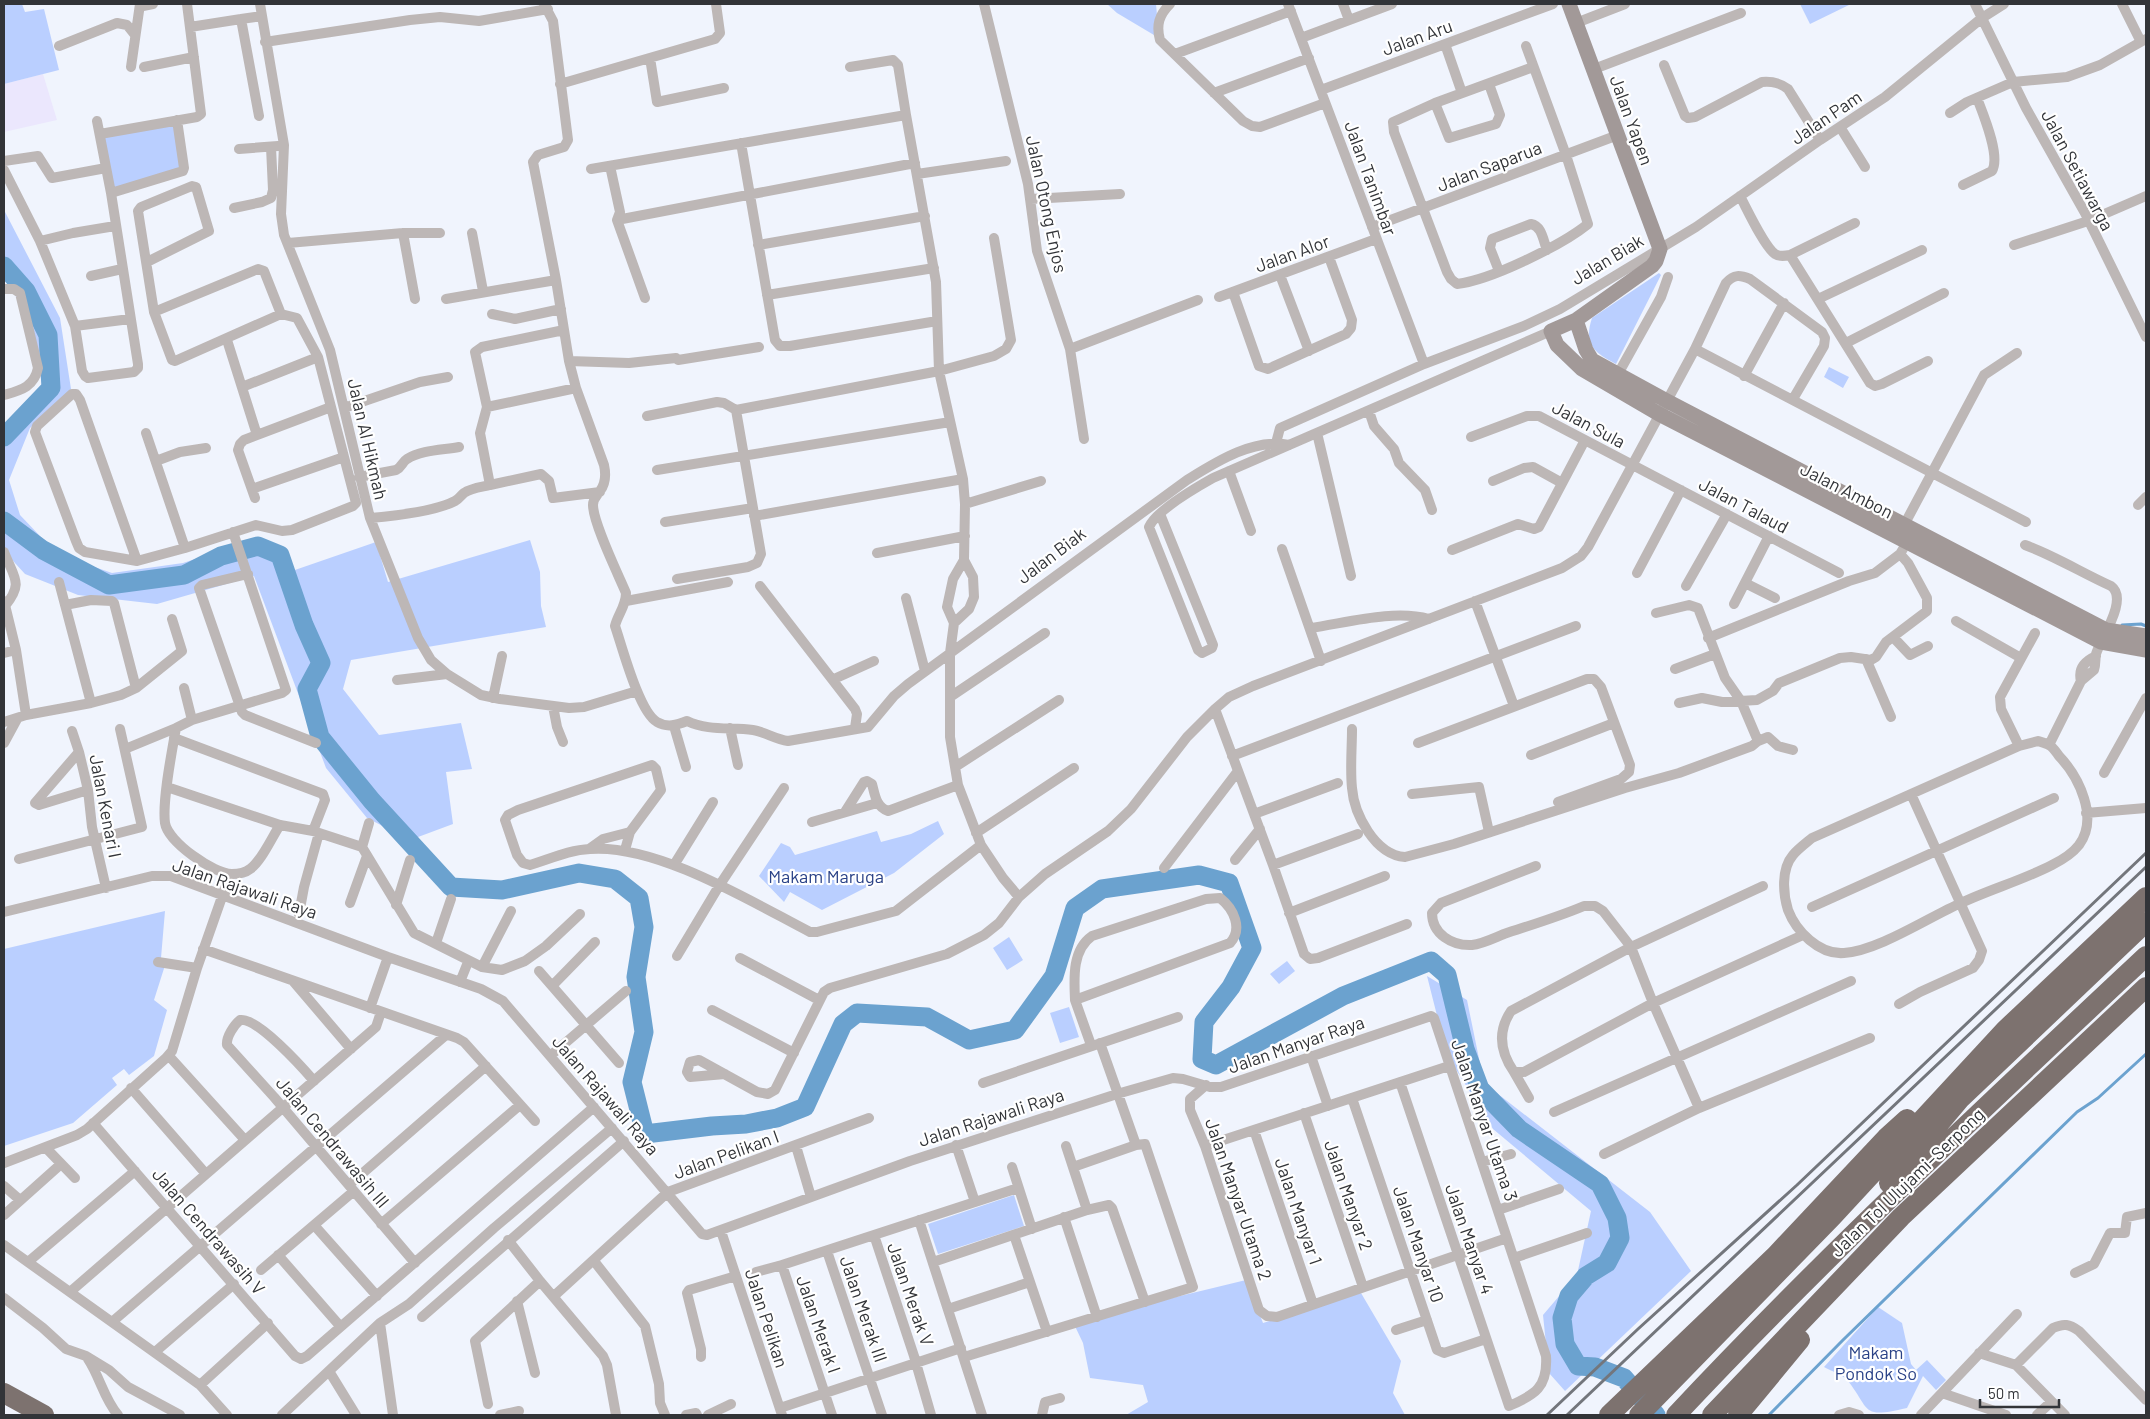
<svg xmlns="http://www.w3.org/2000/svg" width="2150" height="1419" font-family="Barlow,sans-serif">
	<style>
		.industrial { fill: #ebe7fd }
		.green { fill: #bacfff }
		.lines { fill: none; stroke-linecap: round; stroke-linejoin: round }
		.stream { stroke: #6ba2cf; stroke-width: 3 }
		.river { stroke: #6ba2cf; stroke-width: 19 }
		.street { stroke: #bdb7b6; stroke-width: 10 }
		.secondary { stroke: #a29998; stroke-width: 15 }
		.highway { stroke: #7d726f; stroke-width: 20 }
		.rail { stroke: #73767c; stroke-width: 3 }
		.labels { text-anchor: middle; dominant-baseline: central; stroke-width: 4.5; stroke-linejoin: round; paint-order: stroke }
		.street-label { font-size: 18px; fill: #323438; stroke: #fff }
		.park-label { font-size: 18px; fill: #2a4287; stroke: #fff }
	</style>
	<rect width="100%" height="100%" fill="#f0f4fd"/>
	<path class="industrial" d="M43,74L57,120L4,132V84Z"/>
	<path class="green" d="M4,4H22L25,12L44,9L59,70L4,84Z
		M1107,4H1156L1159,38L1117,13Z
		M1800,4H1851L1810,24Z
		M177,120L184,168L111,193L100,131Z
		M4,210L60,318L71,389L30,428L9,480L20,515L57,554L112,573L183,563L253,540L281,550L292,571L376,542L388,582L530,540L540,572L541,606L546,627L351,660L343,689L379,735L461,723L472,769L446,772L453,824L410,840L367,818L326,768L254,576L157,604L78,595L25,574L4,551V425L42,384L28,314L4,279Z
		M1659,273L1661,275L1616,364C1595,353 1583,345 1592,318Z
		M1829,367L1849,377L1843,388L1824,377Z
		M938,821L944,834L894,873L822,910L790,892L784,902L759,876L781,843L790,847L795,855L877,831L881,842L911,834Z
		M165,911L161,958L167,959L154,1000L167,1010L154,1056L129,1075L124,1069L112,1078L117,1085L73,1123L4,1146V949Z
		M1009,937L1023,960L1007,970L993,948Z
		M1287,961L1295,971L1279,984L1270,974Z
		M1427,976L1467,1000L1484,1083L1650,1212L1691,1271L1565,1391L1549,1373L1543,1315L1577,1275L1591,1211L1493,1129L1447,1055Z
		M1069,1007L1079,1037L1060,1043L1050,1013Z
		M1014,1195L1024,1226L938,1254L928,1224Z
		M1246,1280L1263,1323L1361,1293L1401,1361L1393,1393L1405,1415H1126L1148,1402L1143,1385L1090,1378L1083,1343L1073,1322Z
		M1878,1307L1902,1323L1911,1364L1916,1370L1927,1360L1946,1380L1936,1390L1923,1376L1907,1408C1860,1419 1871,1410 1848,1381C1843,1375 1831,1371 1824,1367Z"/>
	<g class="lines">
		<path class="stream" d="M2122,625L2141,624L2146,626
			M1769,1415L1843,1340L2077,1112L2098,1098L2146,1054"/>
		<path class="river" d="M4,266L26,291L48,335L51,388L4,437
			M4,521L43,550L109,585L184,575L221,556L258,546L280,555L304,625L321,663L307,689L320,737L372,801L451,887L502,890L579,873L615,879L639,898L644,927L636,977L644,1032L632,1082L645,1134L712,1126L746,1124L777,1118L805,1107L843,1024L857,1013L927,1017L969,1040L1015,1030L1054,976L1075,908L1102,889L1199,875L1229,883L1252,948L1231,987L1204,1022L1202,1059L1216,1065L1343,996L1431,961L1447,975L1465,1049L1480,1089L1519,1129L1600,1184L1617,1218L1620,1238L1607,1263L1586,1276L1569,1296L1562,1318L1565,1344L1578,1366L1595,1367L1624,1378L1656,1415"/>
		<path class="street" d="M260,4L284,145L281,214L284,235L330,350L370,518L418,638L431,660L447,674L481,695L500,699L569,708L584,707L637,691
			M544,4L553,21L568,140L564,147L538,155L533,162L556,280L569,361L576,388L604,465C606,474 606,483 600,491C597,496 593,498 593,505C593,523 618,574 626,593C626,606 618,614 615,626C622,646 639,712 657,722C667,728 677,725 687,721C708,731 730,727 753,730C765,732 775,739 788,741L868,727L894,696L908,684L1187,480C1216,462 1253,438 1289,445
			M984,4L1028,184L1037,251L1070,349L1084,439
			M1170,4C1159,15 1156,25 1160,40L1243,121L1252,126L1260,127L1325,103
			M1288,4L1424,364
			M1343,4L1349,20
			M1975,4L2026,108L2085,213L2146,337
			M2122,4L2140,40
			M143,6L153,4
			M1576,23L1625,4
			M190,27L241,19
			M1301,38L1392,4
			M265,42L410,20L440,17L479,21L548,9
			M1445,44L1462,93
			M59,46L117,23L127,25L135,35
			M1526,46L1566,155L1588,224C1562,245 1491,280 1457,284L1451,279L1447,272L1394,132L1393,122L1435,103L1533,67
			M1175,54L1291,11
			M650,58L657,102L724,88
			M1664,65L1685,116L1688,118L1695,117L1762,82C1773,81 1780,83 1788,89L1820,140
			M131,67L140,4
			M144,67L194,57
			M850,67L893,60L898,65L906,115
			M1594,69L1741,13
			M560,84L715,39L720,33L716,4
			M1321,90L1553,4
			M1214,93L1309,58
			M1435,103L1449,138L1496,124L1500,115L1489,84
			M1950,113L1967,102L2013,82L2067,77L2100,65L2146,39
			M259,116L241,19L262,16
			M1840,127L1865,167
			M100,134L197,117L201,114L187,4
			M741,143L775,340L780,346H790L937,321
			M239,149L278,146
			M4,161L38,156L52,178L106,168
			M610,166L620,212L617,220L645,298
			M591,169L906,115L936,282L939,371L963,479L965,504L964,560L973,577L974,597L969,609L954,623
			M4,170L40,241L75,326L82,371L85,376L88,378L134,372L138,368V364L111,193L97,121
			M917,174L1006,161
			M1963,185L1992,171C2001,156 1983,114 1977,98
			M111,193L183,171L184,168L177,120
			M1740,196C1747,209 1764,246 1775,254C1780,257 1785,256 1790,255L1855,223
			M1031,199L1120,194
			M234,208L262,202L271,198L273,190L271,147
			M617,220L915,163
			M1372,227L1618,135
			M403,233L415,299
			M472,233L483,291
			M40,241L73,233L115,226
			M288,243L403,233H440
			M758,245L925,216
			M2014,245L2088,221L2146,196
			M1790,255L1870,383L1875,386L1882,384L1928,361
			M1499,271L1490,248L1492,239L1531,224C1542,226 1543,240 1547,250
			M1280,275L1309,351
			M91,276L122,269
			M4,289H14L20,293L38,368C34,387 21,390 4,395
			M1233,292L1259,366L1268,369L1346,334L1351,328L1352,320L1329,257
			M767,295L934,268
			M1219,297L1376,239
			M446,299L556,280
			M1818,299L1922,250
			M154,312L258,269L264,271L281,314
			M492,314L515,319L561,309
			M75,326L130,319
			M564,330L482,347L475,352L487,407L480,433L490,485L541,474L549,481L553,498L600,492
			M227,340L257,435
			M1846,343L1944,293
			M1070,349L1198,300
			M1695,349L2026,522
			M569,361L629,363L676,358L678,360L759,347
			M1618,374L1661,297L1668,277
			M1744,376L1784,303
			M242,387L318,357
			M487,407L576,388
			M344,408L420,382L448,377
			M1369,411L1374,426L1394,449L1399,463L1425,490L1432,510
			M647,416L717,402L724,403L736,410L939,371L994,356L1006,349L1011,340L994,238
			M146,433L185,548
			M1317,433L1351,576
			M1471,437L1527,416H1539L1839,573
			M1276,443L1280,428L1424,364L1524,326L1560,309L1696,227L1820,140L1885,97L1982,18L2004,4
			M156,461L180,452L206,448
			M657,470L950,422
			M1229,471L1251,531
			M359,477L396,470C402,467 402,462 407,459C421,450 443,450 459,447
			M1493,481L1524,468L1533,467L1562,483
			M252,489L344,457
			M255,498L238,450L240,444L244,440L331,407
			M965,504L1041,481
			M2138,505L2146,497
			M1160,514L1213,645L1212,648L1202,653L1198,650L1149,527C1156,511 1197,487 1213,478L1551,331
			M754,516L963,479
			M370,518C393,516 436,511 455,501C459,499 461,495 464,493C471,488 482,487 490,485
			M665,522L753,508
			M1902,529L1984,375L2017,353
			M233,532L286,690L282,693L192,720L176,728C172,751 162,801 165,823C168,842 214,874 232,874C238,874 245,873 250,869C261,862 272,837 280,825
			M2025,545C2055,556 2082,573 2111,586C2129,599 2101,638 2096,654C2095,659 2096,664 2094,670L2081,681L2049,745
			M1282,549L1321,661
			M1452,550L1518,524L1534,529L1539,527L1585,440
			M4,552C14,578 24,583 5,606
			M877,553L965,536
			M964,560L953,579L947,607L954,623L950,653V737L958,785L981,845L1003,878L1019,897
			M137,561L80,400L76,394H72L37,426L35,432L76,541L79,548L85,552L137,561L185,548L256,525L282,531L292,530L353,506L356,503L318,357L297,318L281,314L175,361L172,360L154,312L138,211L141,207L192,186L196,187L209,231L147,262
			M1637,573L1681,490
			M248,574L202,585L199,588L242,712L245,715L316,743
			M677,579L748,567L757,563L761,554L736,410
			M59,582L91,703
			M1745,583L1775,598
			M760,586L855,709L857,714L855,728
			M1686,586L1727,514
			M906,598L925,671
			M4,601L16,650L26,715
			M626,601L728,582
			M1475,601L1514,706
			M1734,604L1769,536
			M65,605L91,600L112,601L114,603L136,688
			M1956,621L2021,658
			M1310,628C1346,623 1394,609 1429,619
			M1893,637L1910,655L1928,646
			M1708,638L1849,581L1875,573L1900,554L1903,549
			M4,653L16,650
			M1866,659L1891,717
			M1675,669L1715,654
			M834,679L874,661
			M397,680L447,674
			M2081,681C2078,669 2085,661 2096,656
			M184,688L192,720
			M950,697L1045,633
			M493,698L502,656
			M1679,703L1702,698L1722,702L1757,700L1773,691L1779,683L1840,658L1851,657L1871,660L1876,657L1886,642L1927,611V598L1908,563L1900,554
			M553,706L557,727L563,742
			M1215,709L1273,865L1304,954L1310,959L1318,958L1407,924
			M4,722L26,715L91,703L121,695L136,688L182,651L172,619
			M674,726L686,767
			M730,728L738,765
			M1352,729C1352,748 1350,769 1352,788C1354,814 1375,855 1405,857L1454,844L1625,788L1679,773L1752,746L1758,741L1741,701L1725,678L1698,608L1689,605L1656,613
			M72,731L79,752L88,790L92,827L106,888
			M174,738L323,794L325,800L313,831
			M1758,741L1768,737L1778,746L1793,750
			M2038,741C2041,742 2046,743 2049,745C2053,747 2056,752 2059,756C2079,777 2099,818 2079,845C2072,854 2062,860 2052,865C2023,880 1991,889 1961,903C1929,917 1878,951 1844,953C1819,955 1796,931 1788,910C1783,894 1781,869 1793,855C1798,849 1806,843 1812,838L2019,746Z
			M4,743L17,719
			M1418,743L1587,679H1594L1601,687L1630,765L1629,772L1621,779L1558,802
			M2019,746L2001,709L2000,697L2035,633
			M125,749L176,728
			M79,752L35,803L39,805L88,790
			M1531,755L1614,723
			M1232,756L1576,626
			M955,767L1059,700
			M2104,773L2146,698
			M167,787L280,825L313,831L362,847L414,933L482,967L502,970L525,961L546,946L580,914
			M1412,794L1479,787L1489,832
			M845,812L864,782L867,781L872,784C875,795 876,807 888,811L958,785
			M2086,813L2146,808
			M1254,814L1338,783
			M812,822L877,803
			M976,833L1074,768
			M362,847L369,823
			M589,849L603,839L630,832
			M625,850L630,832L661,790L656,769L652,765L518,810L508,815L505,820L517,855L523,863L530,865C550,859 569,850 590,849C657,844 750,901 810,932H817L896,911L981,845
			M19,859L142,827L120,729
			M1235,860L1260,829
			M674,865L713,802
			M1273,865L1358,834
			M1536,866L1441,903L1432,913C1432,934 1452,946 1472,945C1482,944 1494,938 1504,934C1531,925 1558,917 1584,906H1595L1603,911L1631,947L1653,1003L1699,1108
			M1164,868L1238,771
			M1763,886L1631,947L1511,1011C1497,1032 1500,1052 1514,1072H1524L1653,1003L1803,935
			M350,903L367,856
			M396,905L410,860
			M1812,907L2054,798
			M4,912L152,876H171L388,957L481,989L503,1001L702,1234L707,1235L910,1161L1117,1094L1173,1078L1183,1079L1210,1087H1221L1431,1016L1434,1018L1546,1356C1548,1387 1535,1395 1509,1406L1400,1082
			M1289,913L1385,876
			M299,914L304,887L319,833
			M436,943L451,899
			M203,949L457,1038L464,1042L535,1121
			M677,956L719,886L784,788
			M740,958L819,1000
			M158,962L197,968
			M482,967L511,911
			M539,971L619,1063
			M293,981L351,1049
			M460,982L468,962
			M552,986L595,942
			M1075,1000C1074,978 1072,950 1092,936L1206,899L1220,898C1234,909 1243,929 1230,943L1075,1000L1091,1045
			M1899,1004L1920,992L1973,968L1979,960L1982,951L1911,794
			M370,1008L388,957
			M712,1010L794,1053
			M1100,1043L1136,1145
			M169,1056L245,1140
			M550,1056L626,991
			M1311,1056L1328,1106
			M1514,1072L1529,1098
			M725,1074L690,1077L687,1072L690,1062L699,1060L757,1092L768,1094L775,1090L824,992L830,988L947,954L984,935L999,923L1019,897L1045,874L1108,831L1131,809L1187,737L1215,709L1229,697L1253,686L1562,568L1581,556L1588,547L1695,349L1726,283C1734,274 1740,275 1750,279L1822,332L1825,338L1824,346L1793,399
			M314,1081C302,1067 257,1017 240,1020C234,1025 226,1037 227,1045L274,1097L415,1263
			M983,1083L1178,1017
			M1206,1085L1190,1099V1110L1205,1146L1259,1310L1267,1316L1277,1317L1507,1238
			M131,1088L206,1174
			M1352,1098L1437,1350L1444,1353L1486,1339
			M1554,1112L1851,981
			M1304,1113L1363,1287
			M93,1123L295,1356L301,1359L307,1356L594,1107
			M1254,1130L1313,1304
			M956,1145L975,1202
			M796,1146L811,1197
			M1066,1146L1087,1210
			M1205,1146L1449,1066
			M46,1148L75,1178
			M1604,1154L1699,1108L1870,1038
			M1482,1162L1511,1154
			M4,1163L77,1135L87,1129L166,1058L172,1051L197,968L230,874
			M1012,1167L1032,1229
			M349,1185L486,1066
			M4,1186L20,1200
			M1498,1210L1559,1189
			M4,1215L61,1164
			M1064,1217L1097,1317
			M919,1220L982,1415
			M381,1224L520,1105
			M314,1225L377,1296
			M721,1231L782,1415
			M874,1235L914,1356L931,1415
			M1014,1235L1047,1332
			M508,1240L540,1281L603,1356L607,1365L616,1415
			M4,1245L200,1385L227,1415
			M827,1251L882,1415
			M278,1255L340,1326
			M1514,1258L1587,1233
			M594,1261L645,1326L659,1384L660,1403L665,1415
			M28,1262L135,1171
			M933,1262L1087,1210L1109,1205L1112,1208L1145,1302
			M782,1265L832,1415
			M261,1270L354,1191
			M756,1272L782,1265L1018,1188
			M2075,1273L2094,1264L2110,1233H2125L2127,1217L2146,1213
			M70,1292L376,1027L381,1012
			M554,1296L668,1192L869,1118
			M4,1298L43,1328L66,1349L86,1356L109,1370L128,1387L180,1415
			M517,1301L535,1373
			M948,1309L1030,1282
			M422,1317L624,1141
			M112,1322L446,1035
			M380,1323L393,1415
			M1396,1330L1427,1320
			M155,1352L234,1284
			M1979,1353L2016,1365L2065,1415
			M701,1357V1349L687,1293L689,1290L736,1276
			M964,1357L1193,1287L1145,1144L1136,1145L1073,1167
			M88,1359C100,1377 104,1399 118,1415
			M2016,1365L2053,1328C2064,1323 2069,1324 2079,1331L2146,1400
			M329,1371L356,1415
			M200,1385L268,1323
			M1942,1393L2006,1415
			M488,1404L475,1341L540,1281
			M780,1408L961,1348
			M282,1415L380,1323L409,1304L494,1228L612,1128
			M500,1415L519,1411
			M686,1415L696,1413L697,1415
			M708,1415L731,1404
			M1042,1415L1045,1402L1060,1398
			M1839,1415L1849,1412L1859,1415
			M1921,1415L2017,1314
			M2037,1415L2051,1402"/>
		<path class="secondary" d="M1569,4L1660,249L1656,261L1652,266L1576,320L1551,331L1557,345L1582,369L1659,414L2101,642L2146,650
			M1576,320L1586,350L1592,360L1667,401L2106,630L2146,636"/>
		<path class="highway" d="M1889,1183L1960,1099L2146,922
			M4,1393L44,1415
			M1609,1415L1775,1256L1886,1138L1907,1119
			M1639,1415L1833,1216L2005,1030L2146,897
			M1676,1415C1826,1255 1986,1106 2146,956
			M1712,1415L1901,1217L2146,987
			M1738,1415L1800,1340"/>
		<path class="rail" d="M1547,1415L1638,1329L1797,1185L2146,853
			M1567,1415L2146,867"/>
	</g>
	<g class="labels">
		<g class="street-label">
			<text transform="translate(1417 37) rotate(-20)">Jalan Aru</text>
			<text transform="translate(1826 117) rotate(-34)">Jalan Pam</text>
			<text transform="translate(1632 120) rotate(70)">Jalan Yapen</text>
			<text transform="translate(1489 166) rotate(-21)">Jalan Saparua</text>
			<text transform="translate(2078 170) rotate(62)">Jalan Setiawarga</text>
			<text transform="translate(1371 178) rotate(70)">Jalan Tanimbar</text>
			<text transform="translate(1047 204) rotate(78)">Jalan Otong Enjos</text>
			<text transform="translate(1292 253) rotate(-20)">Jalan Alor</text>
			<text transform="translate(1607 259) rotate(-31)">Jalan Biak</text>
			<text transform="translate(1589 424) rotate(28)">Jalan Sula</text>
			<text transform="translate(368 439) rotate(77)">Jalan Al Hikmah</text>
			<text transform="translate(1847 490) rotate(27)">Jalan Ambon</text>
			<text transform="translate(1744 505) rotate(28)">Jalan Talaud</text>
			<text transform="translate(1051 555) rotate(-37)">Jalan Biak</text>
			<text transform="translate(106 806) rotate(79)">Jalan Kenari I</text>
			<text transform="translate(245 888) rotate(19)">Jalan Rajawali Raya</text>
			<text transform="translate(1296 1044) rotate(-19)">Jalan Manyar Raya</text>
			<text transform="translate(606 1095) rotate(49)">Jalan Rajawali Raya</text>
			<text transform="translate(991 1117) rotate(-18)">Jalan Rajawali Raya</text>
			<text transform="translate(1485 1120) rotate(71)">Jalan Manyar Utama 3</text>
			<text transform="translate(333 1142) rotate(50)">Jalan Cendrawasih III</text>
			<text transform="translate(726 1154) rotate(-20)">Jalan Pelikan I</text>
			<text transform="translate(1907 1182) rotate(-44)">Jalan Tol Ulujami–Serpong</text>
			<text transform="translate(1349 1195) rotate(71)">Jalan Manyar 2</text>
			<text transform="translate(1239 1199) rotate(71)">Jalan Manyar Utama 2</text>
			<text transform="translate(1299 1211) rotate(71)">Jalan Manyar 1</text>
			<text transform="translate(209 1231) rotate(49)">Jalan Cendrawasih V</text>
			<text transform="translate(1470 1239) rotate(71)">Jalan Manyar 4</text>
			<text transform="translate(1419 1244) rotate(71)">Jalan Manyar 10</text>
			<text transform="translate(911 1294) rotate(71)">Jalan Merak V</text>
			<text transform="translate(864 1309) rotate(71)">Jalan Merak III</text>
			<text transform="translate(767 1318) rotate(72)">Jalan Pelikan</text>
			<text transform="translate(819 1324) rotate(71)">Jalan Merak I</text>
		</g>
		<g class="park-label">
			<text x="826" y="876">Makam Maruga</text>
			<text x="1876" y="1352">Makam<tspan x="1876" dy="21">Pondok So</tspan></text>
		</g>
	</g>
	<rect width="2150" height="1419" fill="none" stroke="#323438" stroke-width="10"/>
	<path d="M1980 1399v8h79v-8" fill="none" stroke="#323438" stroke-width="2.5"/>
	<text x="1988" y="1399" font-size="15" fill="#323438" stroke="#ffffff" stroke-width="4" paint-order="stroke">50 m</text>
</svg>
